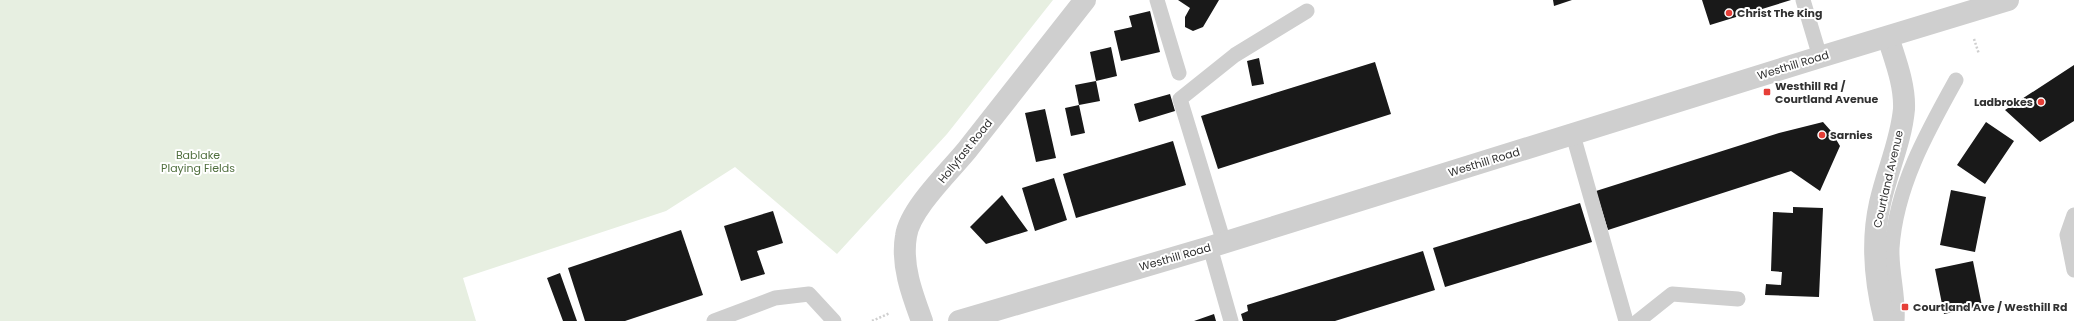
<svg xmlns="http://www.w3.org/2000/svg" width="2074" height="321" font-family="Poppins,sans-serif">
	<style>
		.green { fill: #e7efe1 }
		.building { fill: #191919 }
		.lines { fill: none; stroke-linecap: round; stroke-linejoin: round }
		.path { stroke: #cfcfcf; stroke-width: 2.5; stroke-dasharray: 2 2; stroke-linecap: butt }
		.service { stroke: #cfcfcf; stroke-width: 15 }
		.minor { stroke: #cfcfcf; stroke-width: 22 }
		.tertiary { stroke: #cfcfcf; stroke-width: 22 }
		.poi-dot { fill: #e63f38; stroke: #fff; stroke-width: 1.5 }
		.labels { text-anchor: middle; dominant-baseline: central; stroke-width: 4; stroke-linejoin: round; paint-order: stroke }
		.poi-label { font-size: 11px; font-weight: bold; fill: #323232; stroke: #fff; text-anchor: start }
		.street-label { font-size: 11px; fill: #323232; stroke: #fff }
		.park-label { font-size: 11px; fill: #506f3e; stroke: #fff }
	</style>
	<rect width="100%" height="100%" fill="#fff"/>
	<path class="green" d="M0,0H1053L947,134L837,254L735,167L666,211L463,278L476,321H0Z"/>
	<path class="building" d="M1178,0H1219L1203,27L1193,31L1185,27V17L1190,8Z
		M1553,0H1572L1554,6Z
		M1702,0H1791L1710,25Z
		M1150,11L1160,52L1121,61L1114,31L1132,27L1129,16Z
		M1111,47L1117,76L1096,81L1100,101L1079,105L1075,85L1096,81L1090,52Z
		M1259,58L1264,84L1252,86L1247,61Z
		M1375,62L1391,114L1218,169L1201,116Z
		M2074,65V121L2040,142L2005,110Z
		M1170,94L1175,111L1139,122L1134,104Z
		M1079,105L1085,133L1071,136L1065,108Z
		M1045,109L1056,158L1036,162L1025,113Z
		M1823,122L1831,131L1840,146L1820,191L1791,171L1608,230L1596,191L1779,133Z
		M1986,122L2014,141L1985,184L1957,165Z
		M1173,141L1186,185L1076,218L1063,174Z
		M1054,178L1067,220L1035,231L1022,188Z
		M1951,190L1986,197L1975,252L1940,245Z
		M1002,195L1028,231L986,244L970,227Z
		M1580,203L1592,242L1445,287L1433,248Z
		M1793,207L1823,208L1819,297L1765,295L1766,284L1781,285L1782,272L1771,271L1773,212L1793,213Z
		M773,211L783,243L757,251L765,274L741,281L724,226Z
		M681,230L703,295L625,321H585L568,268Z
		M1423,251L1435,290L1335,321H1243L1241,314L1248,311L1247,305Z
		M1973,261L1982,306L1944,314L1935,269Z
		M560,273L577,321H563L547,278Z
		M1214,314L1216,321H1194Z"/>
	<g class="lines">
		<path class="path" d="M1974,39L1979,54
			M872,321L890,313"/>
		<path class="service" d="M1157,0L1179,73
			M1803,0L1820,57
			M1573,135L1626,321
			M2074,215L2067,235L2074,270
			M1224,243L1180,99L1235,55L1307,11
			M1210,247L1231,321
			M714,321L775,298L809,294L834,321
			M1638,321L1672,294L1738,299
			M1897,321C1899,297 1891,272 1892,248C1896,187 1927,132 1956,80"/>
		<path class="minor" d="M922,321C912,294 901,265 906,236C910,209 949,172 967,150C1006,100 1046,50 1085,0
			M1885,321C1875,282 1871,243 1880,203C1887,171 1901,142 1904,109C1905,84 1895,60 1888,37"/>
		<path class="tertiary" d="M959,321L1210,247L1820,57L2008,0"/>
	</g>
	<g class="poi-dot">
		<circle cx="1729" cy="13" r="4"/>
		<rect x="1763" y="88" width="8" height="8" rx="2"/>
		<circle cx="2041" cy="102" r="4"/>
		<circle cx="1822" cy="135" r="4"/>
		<rect x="1901" y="303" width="8" height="8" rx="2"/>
	</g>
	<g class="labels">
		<g class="poi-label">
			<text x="1737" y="13">Christ The King</text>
			<text x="1775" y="86">Westhill Rd /<tspan x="1775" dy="13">Courtland Avenue</tspan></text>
			<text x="2033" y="102" text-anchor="end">Ladbrokes</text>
			<text x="1830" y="135">Sarnies</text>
			<text x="1913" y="307">Courtland Ave / Westhill Rd</text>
		</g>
		<g class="street-label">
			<text transform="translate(1793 65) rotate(-17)">Westhill Road</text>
			<text transform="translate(965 151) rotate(-51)">Hollyfast Road</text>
			<text transform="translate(1484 162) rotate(-17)">Westhill Road</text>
			<text transform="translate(1888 179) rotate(-77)">Courtland Avenue</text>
			<text transform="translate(1175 257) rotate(-16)">Westhill Road</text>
		</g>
		<g class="park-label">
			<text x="198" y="155">Bablake<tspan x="198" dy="13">Playing Fields</tspan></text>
		</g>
	</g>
</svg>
